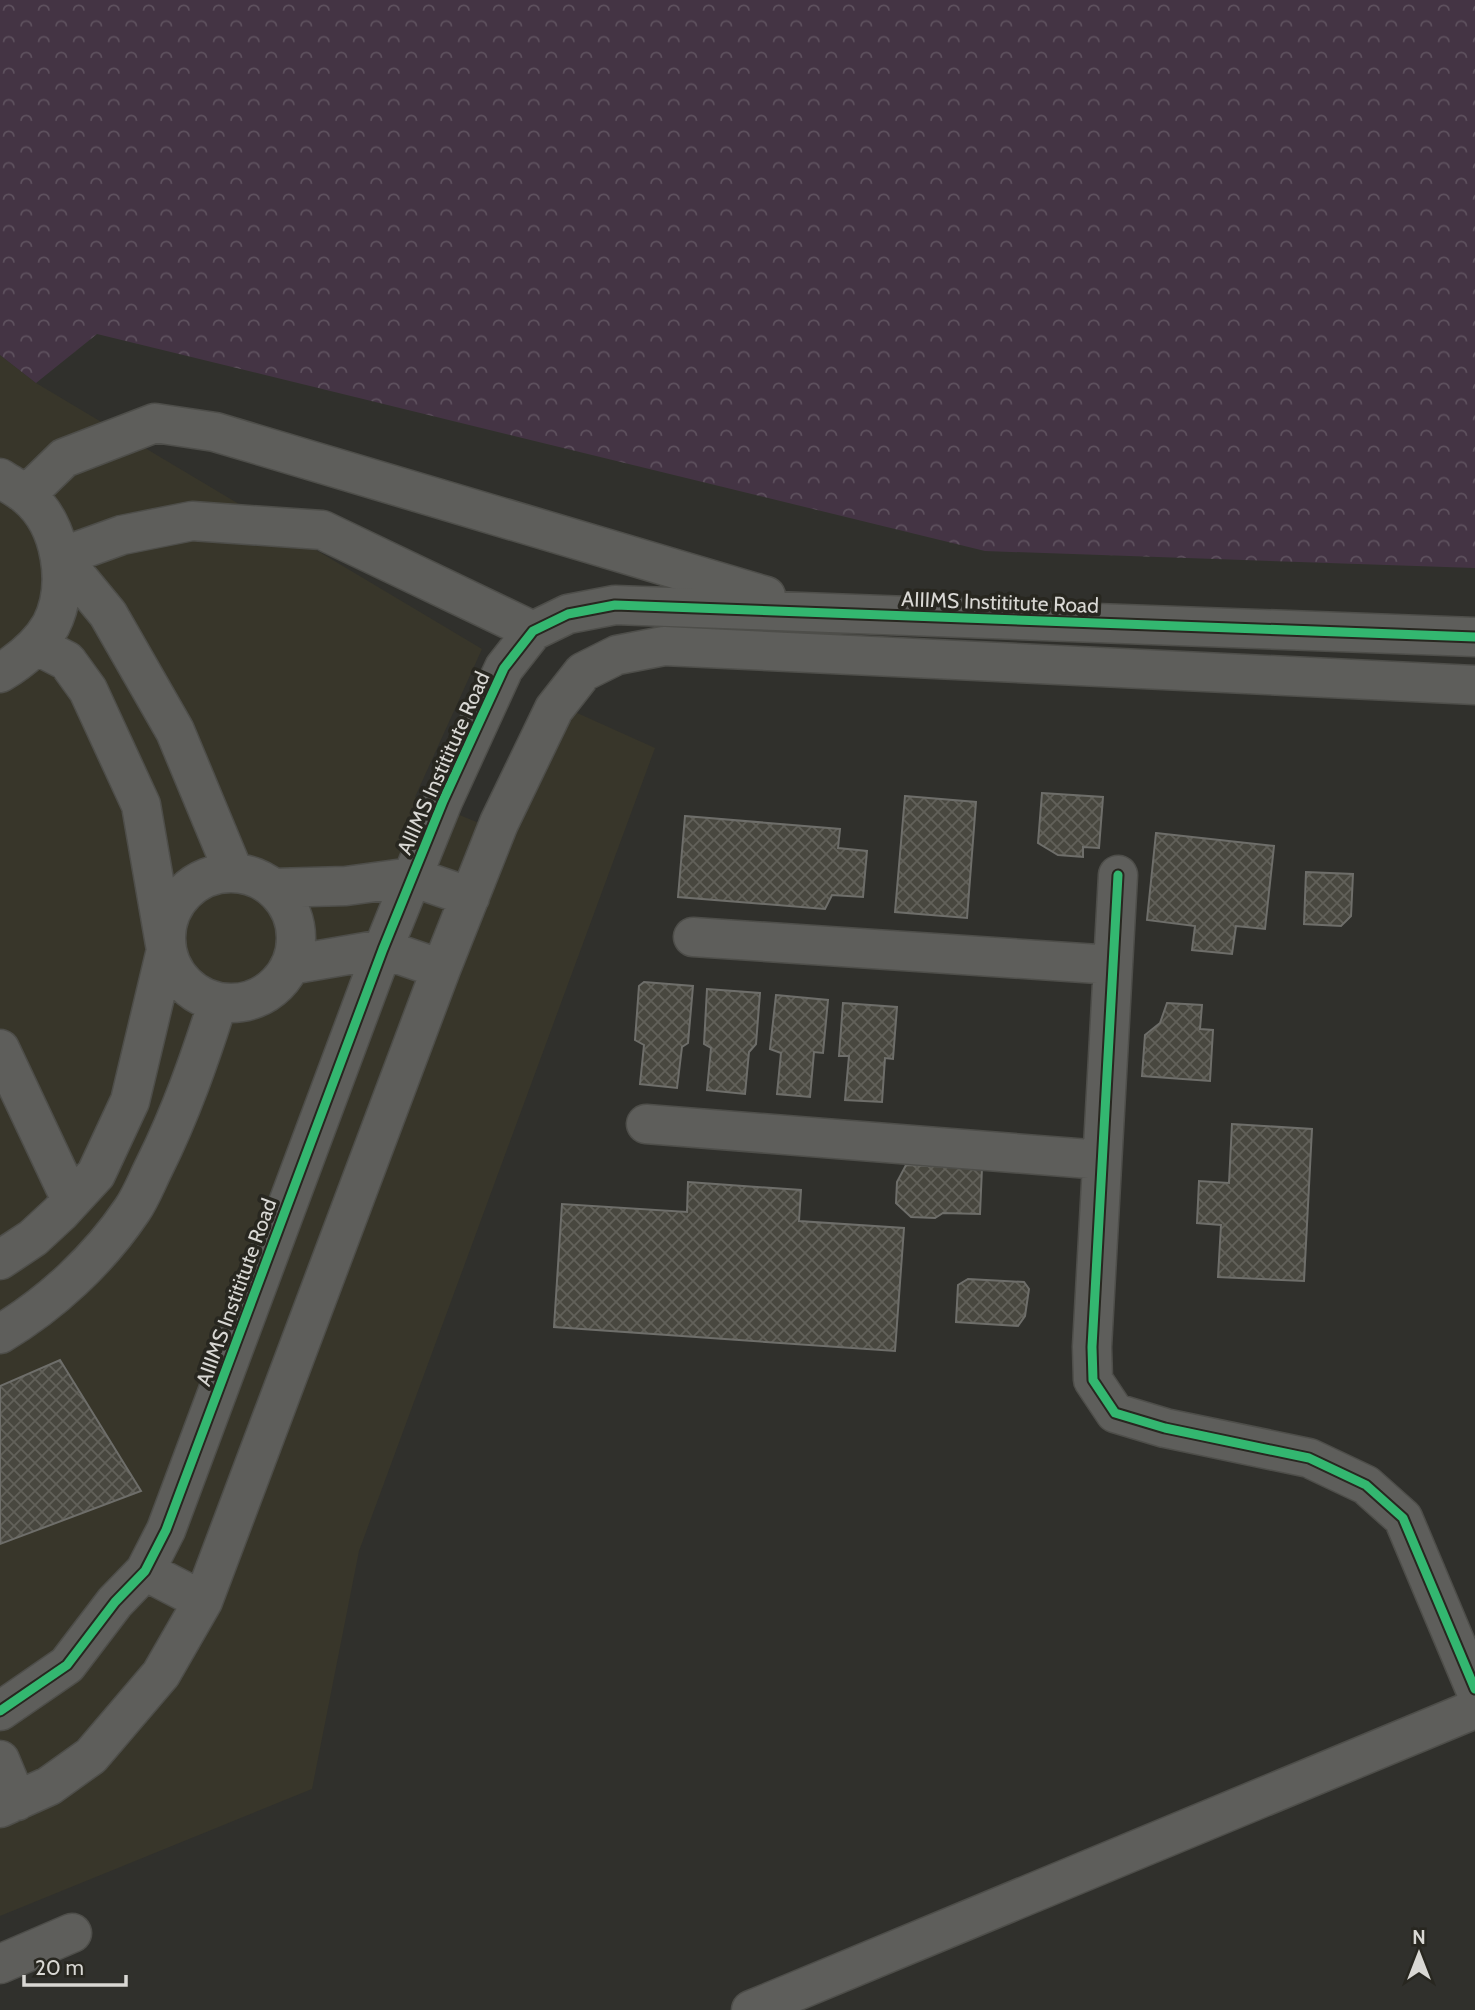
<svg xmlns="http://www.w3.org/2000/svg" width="1475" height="2010" font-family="Cabin,sans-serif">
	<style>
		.built { fill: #38362a }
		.forest { fill: url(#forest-crowns) }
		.building { fill: url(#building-cross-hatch); stroke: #6e6e6a; stroke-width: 2 }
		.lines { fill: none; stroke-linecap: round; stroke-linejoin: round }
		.minor-casing { stroke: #4e4e4a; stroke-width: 41 }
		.minor { stroke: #5e5e5b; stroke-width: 38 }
		.cycleway-casing { stroke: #282720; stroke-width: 13 }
		.cycleway { stroke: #33b770; stroke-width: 9 }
		.labels { text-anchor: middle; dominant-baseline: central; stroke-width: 7; stroke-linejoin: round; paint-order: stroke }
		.street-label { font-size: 21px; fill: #d9d8d4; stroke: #282720 }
	</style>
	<defs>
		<pattern id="forest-crowns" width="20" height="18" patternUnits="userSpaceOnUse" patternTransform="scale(1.75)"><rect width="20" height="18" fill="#443444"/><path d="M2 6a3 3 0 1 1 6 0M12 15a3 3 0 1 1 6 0" fill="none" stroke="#5e515e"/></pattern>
		<pattern id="building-cross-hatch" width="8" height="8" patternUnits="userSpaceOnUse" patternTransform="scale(1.75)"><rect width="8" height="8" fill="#48473f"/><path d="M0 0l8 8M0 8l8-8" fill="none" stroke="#62615a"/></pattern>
	</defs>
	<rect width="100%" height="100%" fill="#30302c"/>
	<path class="built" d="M0,355L36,383L482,649L415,797L514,837L575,712L655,748L359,1551L312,1789L0,1916Z"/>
	<path class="forest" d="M0,0H1475V568L985,551L97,334L36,383L0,355Z"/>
	<path class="building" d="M1042,793L1103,797L1099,848L1083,847V857L1058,855L1038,843Z
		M905,796L976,802L967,918L895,912Z
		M685,816L840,829L838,848L867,851L863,897L832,895L825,909L678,897Z
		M1156,833L1274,846L1265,929L1236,926L1232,954L1192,950L1195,926L1147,920Z
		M1306,872L1353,874L1351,916L1341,926L1304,924Z
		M644,982L693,986L688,1043L682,1047L677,1088L640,1084L644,1045L635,1040L639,986Z
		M707,989L760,993L756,1044L749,1052L745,1094L707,1090L711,1048L704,1044Z
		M776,995L828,1000L823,1053L814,1052L810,1097L777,1094L781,1053L770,1049Z
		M843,1003L897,1007L893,1059L885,1058L882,1102L845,1100L849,1056H839Z
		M1167,1003L1202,1005L1200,1029L1213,1030L1210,1081L1142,1076L1145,1035L1160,1023Z
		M1232,1124L1312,1129L1304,1281L1218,1277L1221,1225L1197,1223L1199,1181L1229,1183Z
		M906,1165L982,1168L980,1214L943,1213L935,1218L911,1217L896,1203L897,1182Z
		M688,1182L801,1190L799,1221L904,1228L895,1351L554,1327L562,1204L687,1212Z
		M968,1279L1024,1282L1029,1289L1025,1316L1018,1326L956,1322L958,1285Z
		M60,1360L141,1491L0,1544V1386Z"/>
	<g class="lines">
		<g class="minor-casing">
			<path id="minor" d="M0,478C9,484 19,489 27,496C62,525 71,586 51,625C39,646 20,661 0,673
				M27,494L64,458L155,423L215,432L766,596
				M234,873L175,731L108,614L61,557L122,535L192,521L322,530L533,631
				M166 938a65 65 0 1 1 130 0a65 65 0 1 1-130 0Z
				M1118,875L1092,1347L1093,1380L1115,1413L1165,1428L1309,1458L1366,1485L1403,1518L1475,1689
				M273,888L346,886L412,877L470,897
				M693,937L1113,965
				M290,965L383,949L441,969
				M0,1049L71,1200
				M646,1124L1102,1160
				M0,1260L33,1238L60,1213L96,1174L130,1101L166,950L141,805L88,690L67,661L36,645
				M0,1334C51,1304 99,1259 132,1210C141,1197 147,1181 154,1167C181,1113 200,1058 218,1002
				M145,1571L203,1601
				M0,1711L67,1665L115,1602L145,1571L166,1530L383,949L443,801L504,668L533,631L568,614L615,605L1475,637
				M0,1760L17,1801
				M0,1808L49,1786L91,1756L161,1674L203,1601L441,969L499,823L554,709L583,672L617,655L664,646L1475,685
				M0,1964L72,1933
				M751,2010L1475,1709"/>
		</g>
		<use href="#minor" class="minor"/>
		<g class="cycleway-casing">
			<path id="cycleway" d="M1118,875L1092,1347L1093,1380L1115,1413L1165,1428L1309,1458L1366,1485L1403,1518L1475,1689
				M0,1711L67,1665L115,1602L145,1571L166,1530L383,949L443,801L504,668L533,631L568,614L615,605L1475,637"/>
		</g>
		<use href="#cycleway" class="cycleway"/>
	</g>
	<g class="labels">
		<g class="street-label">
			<text transform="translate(1000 602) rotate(2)">AIIIMS Instititute Road</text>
			<text transform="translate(443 763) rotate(-66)">AIIIMS Instititute Road</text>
			<text transform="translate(236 1292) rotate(-70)">AIIIMS Instititute Road</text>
		</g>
	</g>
	<g transform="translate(1419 1954)" stroke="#282720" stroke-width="5" paint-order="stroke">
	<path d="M0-5L12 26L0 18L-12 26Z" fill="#d9d8d4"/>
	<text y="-10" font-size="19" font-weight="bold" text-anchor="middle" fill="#d9d8d4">N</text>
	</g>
	<path d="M24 1975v10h102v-10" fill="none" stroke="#d9d8d4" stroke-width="3.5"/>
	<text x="35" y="1975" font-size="21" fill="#d9d8d4" stroke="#282720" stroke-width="5" paint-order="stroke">20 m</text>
</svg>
